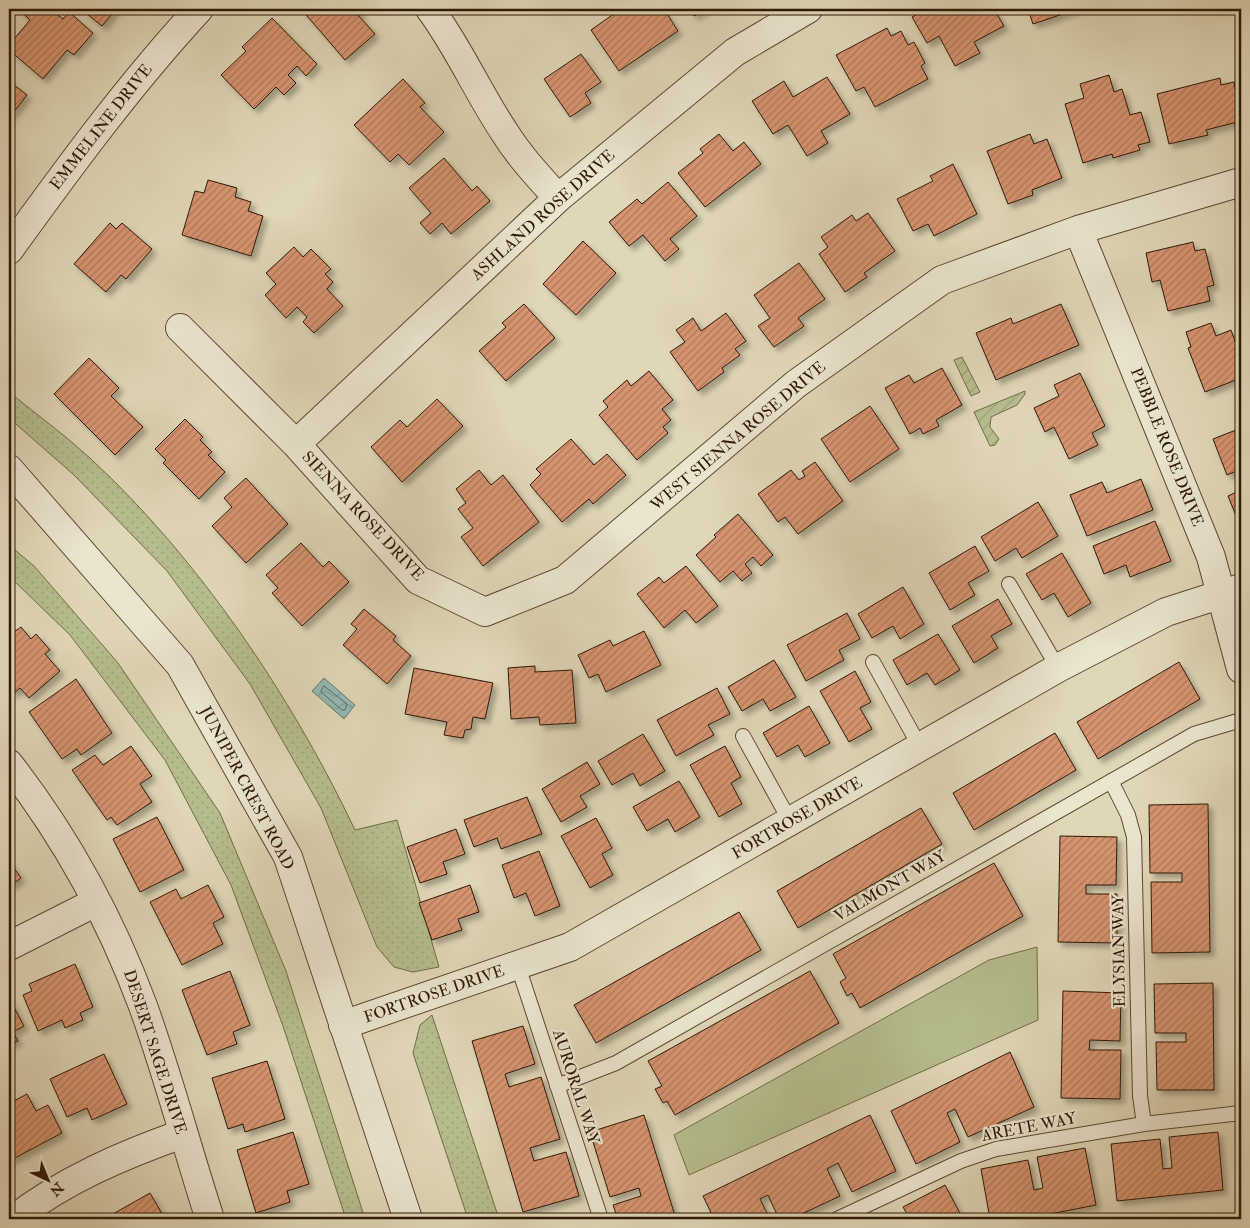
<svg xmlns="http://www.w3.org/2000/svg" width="1250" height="1228" font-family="'IM FELL Double Pica',serif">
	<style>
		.grass { fill: url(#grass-dots); stroke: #726a48 }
		.park { fill: #b6bd8c; stroke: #726a48 }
		.garden { fill: url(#garden-furrows); stroke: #726a48 }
		.water { fill: url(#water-waves); stroke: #6b796d }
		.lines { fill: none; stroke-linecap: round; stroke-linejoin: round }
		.shore { stroke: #60685c; stroke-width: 1 }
		.building { fill: url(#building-hatch); stroke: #2d1805; filter: url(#shadow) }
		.service-casing { stroke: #5a4832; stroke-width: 16 }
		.minor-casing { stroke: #5a4832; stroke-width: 30 }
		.tertiary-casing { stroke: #5a4832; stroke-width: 30 }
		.service { stroke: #ebe5d0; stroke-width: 14 }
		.minor { stroke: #ebe5d0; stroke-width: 28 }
		.tertiary { stroke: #ebe5d0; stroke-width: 28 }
		.labels { text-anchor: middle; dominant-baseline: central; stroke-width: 4.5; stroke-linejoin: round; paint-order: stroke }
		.street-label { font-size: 16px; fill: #2d1805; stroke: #ebe5d0 }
	</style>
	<defs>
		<pattern id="grass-dots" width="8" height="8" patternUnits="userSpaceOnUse" patternTransform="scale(1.25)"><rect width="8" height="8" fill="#b6bd8c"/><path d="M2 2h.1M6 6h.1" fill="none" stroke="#9da277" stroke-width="1.8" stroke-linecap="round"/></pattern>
		<pattern id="garden-furrows" width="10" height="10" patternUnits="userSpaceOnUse" patternTransform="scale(1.25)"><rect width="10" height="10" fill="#b6bd8c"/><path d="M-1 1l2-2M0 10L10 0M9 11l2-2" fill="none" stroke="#9da277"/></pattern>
		<pattern id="water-waves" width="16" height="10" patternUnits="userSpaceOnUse" patternTransform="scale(1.25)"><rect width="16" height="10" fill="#94b9b3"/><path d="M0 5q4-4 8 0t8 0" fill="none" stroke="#809e98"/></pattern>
		<pattern id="building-hatch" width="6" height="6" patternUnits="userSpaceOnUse" patternTransform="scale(1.25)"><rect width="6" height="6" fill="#d79471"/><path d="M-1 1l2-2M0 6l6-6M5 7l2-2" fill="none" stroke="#af785b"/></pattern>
		<filter id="shadow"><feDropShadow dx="4.5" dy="4.5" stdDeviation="2.5" flood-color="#0004"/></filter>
	</defs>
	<rect width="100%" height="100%" fill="#e0d7b7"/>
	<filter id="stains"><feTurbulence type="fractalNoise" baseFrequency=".004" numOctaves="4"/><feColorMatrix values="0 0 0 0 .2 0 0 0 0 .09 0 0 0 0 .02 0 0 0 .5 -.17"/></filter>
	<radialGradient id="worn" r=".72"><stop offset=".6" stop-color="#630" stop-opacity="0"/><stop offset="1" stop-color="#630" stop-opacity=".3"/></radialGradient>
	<path class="grass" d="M9,392C36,414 65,435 91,459C199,559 292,697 355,830L397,820L439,967L413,972L394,967L377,947L321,808L250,684L167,571L74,475L9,418Z
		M9,545L34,566L118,663L220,813L286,971L365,1219H346L283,1026L231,885L165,760L70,635L9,576Z
		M432,1015L499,1219H468L413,1053L420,1025Z"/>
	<path class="park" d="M1037,947L1038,1020L689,1175L674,1135L989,960Z"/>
	<path class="garden" d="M962,357L980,392L971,396L954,360Z
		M1025,391V394L1017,405L991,417L990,427L999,439L995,445L990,446L974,412Z"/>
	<path class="water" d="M324,678L355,705L344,719L312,691Z"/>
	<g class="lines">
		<path class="shore" d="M324,686L347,704L345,710H342L321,692Z"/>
	</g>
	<path class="building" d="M20,9H50L63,19L69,12L93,33L74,55L67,50L43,79L9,50V45L30,20L19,10Z
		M81,9H116L102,26Z
		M301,9H360L362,11L358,15L375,34L345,60Z
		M612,9H664L678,31L619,71L591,30L615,13Z
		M690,9H706L694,16Z
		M927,9H994L1004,26L974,42L980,53L955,66L939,36L927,43L912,17Z
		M1028,9H1078L1033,24Z
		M272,18L317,64L306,76L297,66L288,75L296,83L284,95L276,87L254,109L221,75L246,51L242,47Z
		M887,28L891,36L901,31L908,45L914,42L925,63L921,66L928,79L875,107L864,87L856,91L836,55Z
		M581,54L601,82L585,93L591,103L570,117L544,79Z
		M1109,75L1114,92L1122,89L1130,115L1141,112L1150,142L1138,145L1140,150L1113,158L1112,154L1083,163L1065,104L1084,98L1080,84Z
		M827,77L850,114L821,131L828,143L807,156L788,125L773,134L752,101L784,81L793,97Z
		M1220,78L1221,85L1234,82L1241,121L1206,130L1208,135L1169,144L1157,94Z
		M403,79L425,103L420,107L444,132L409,165L398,154L390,162L354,125Z
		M9,81L27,95L9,118Z
		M719,134L733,151L744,142L761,164L705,207L678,173L703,153L700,149Z
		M1030,134L1034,144L1047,139L1062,178L1032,190L1033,195L1008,204L987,151Z
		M444,158L472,191L477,186L490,201L451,234L442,223L430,234L420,223L431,213L409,188Z
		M953,164L977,214L934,236L928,224L913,231L897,199L933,181L930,176Z
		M208,180L237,188L235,197L251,202L248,211L263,216L251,256L182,235L195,191L204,193Z
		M668,182L697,216L670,239L679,249L665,261L643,235L629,246L609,222L637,199L642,204Z
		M868,213L895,251L864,273L867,277L845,292L819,254L828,247L821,237L852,215L856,221Z
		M110,223L116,229L122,223L152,249L126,279L121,275L106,292L74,264Z
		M583,241L616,273L576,315L543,284Z
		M1193,242L1195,251L1205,249L1214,285L1207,287L1210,301L1168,311L1160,280L1152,282L1146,253Z
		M294,247L303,257L311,249L331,269L325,274L333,282L327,289L343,306L314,333L303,322L307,317L297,307L286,318L265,295L276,284L266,273Z
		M799,263L825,299L798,318L804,326L774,347L758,326L770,318L754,295Z
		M524,304L555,338L506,381L479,351L506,327L502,323Z
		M1061,304L1079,345L996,380L976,333L1011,318L1013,324Z
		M726,313L746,341L735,349L740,355L722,368L724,372L698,391L670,352L685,342L676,330L693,318L701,331Z
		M1211,323L1216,336L1231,330L1241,358V378L1205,392L1188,348L1191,347L1186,332Z
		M89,358L119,388L111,396L143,427L115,455L54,394Z
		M942,368L962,405L936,420L939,426L923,434L920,428L910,434L885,388L909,375L914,383Z
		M649,371L673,400L662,409L671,420L663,427L668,433L637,460L599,415L608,407L603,401L627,380L631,386Z
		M1080,373L1105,426L1092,433L1098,445L1069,459L1054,427L1045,432L1034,408L1059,396L1054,385Z
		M437,399L463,426L402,482L371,447L400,420L407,427Z
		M870,406L899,449L850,482L821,439Z
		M185,419L203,437L200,440L212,452L208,455L225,472L199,499L163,463L166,460L155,449Z
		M1241,428V469L1227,475L1213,439Z
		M571,439L594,465L607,454L626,475L593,504L589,499L562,522L530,485L541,474L536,469Z
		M815,462L843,501L798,534L785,517L778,522L758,494L791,470L799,480L805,476L802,471Z
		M479,470L491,485L503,475L539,522L483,566L461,537L473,528L458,509L466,503L456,489Z
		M246,478L288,524L246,563L212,526L232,507L224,498Z
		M1141,479L1153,510L1087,536L1070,495L1102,482L1107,493Z
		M1241,490V528L1228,496Z
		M1038,502L1058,536L1022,558L1016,548L995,561L981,537Z
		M738,514L773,555L761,566L753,557L745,564L752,573L742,581L733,571L720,582L696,555L716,537L714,535Z
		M1155,521L1171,561L1130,577L1126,565L1104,574L1093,546Z
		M301,543L323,567L329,561L349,582L302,626L272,593L278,588L266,575Z
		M975,546L989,571L968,583L975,595L950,610L929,573Z
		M1062,553L1091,603L1068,617L1054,593L1042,600L1026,574Z
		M686,566L718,606L696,623L685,610L664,628L637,594L659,577L664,583Z
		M903,587L924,624L900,639L893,626L872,638L858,614Z
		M998,599L1012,624L991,636L998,648L974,663L952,626Z
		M364,609L396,636L393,640L411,656L387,684L343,645L357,629L351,624Z
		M847,613L860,639L839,650L844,660L806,681L787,645Z
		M9,626L14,632L21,627L31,639L36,634L50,650L45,654L60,671L29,698L20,688L13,694L9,689Z
		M644,631L661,665L606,692L598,674L589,678L578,655L610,640L613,646Z
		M938,634L960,670L935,685L927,673L907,685L893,660Z
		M774,660L796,697L770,711L763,699L742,711L728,687Z
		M1179,662L1200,699L1098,759L1077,722Z
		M535,666V672L572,670L576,723L540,725L539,717L511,719L508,668Z
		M414,668L493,683L485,719L473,717L471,729L465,730L463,738L444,735L447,722L405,714Z
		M855,671L871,702L860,708L872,729L849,742L820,691Z
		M76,679L112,733L81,755L77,749L62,759L29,712Z
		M717,688L730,714L708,725L714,735L676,756L657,720Z
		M809,706L830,743L805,757L798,745L777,757L763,733Z
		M1055,733L1076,770L974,830L953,793Z
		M643,734L665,771L640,786L633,773L612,785L598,761Z
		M131,746L152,776L140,784L152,802L117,825L111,817L107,820L72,770L95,755L103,765Z
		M725,746L741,777L731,783L742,804L719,817L690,765Z
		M587,762L600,784L580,796L587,807L561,822L542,789Z
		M679,781L700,817L675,832L668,819L647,831L633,807Z
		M527,797L542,834L501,849L497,838L474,847L464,820Z
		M1208,804L1210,952L1152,953L1151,882H1182V873H1150L1149,805Z
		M921,808L942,844L798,928L777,891Z
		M157,817L184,870L140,892L113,839Z
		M596,818L612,848L602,854L613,875L590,888L561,836Z
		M456,829L465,854L443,862L447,874L420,883L407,847Z
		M1060,836L1117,837L1116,885H1086V894H1117V943L1058,942Z
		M539,851L560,906L535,916L526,893L514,898L502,865Z
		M9,861L21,878L9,887Z
		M994,863L1023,916L860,1008L852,993L847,996L840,982L846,978L833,954Z
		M208,885L224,917L213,923L223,944L182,965L150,902L176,889L181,899Z
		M470,885L479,912L458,919L462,930L432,940L419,903Z
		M739,912L761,950L596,1043L574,1005Z
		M75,964L93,1007L80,1013L83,1020L65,1028L62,1020L38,1031L23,995L32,991L29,984Z
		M230,971L250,1025L233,1032L237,1044L207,1055L182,990Z
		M810,971L839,1023L675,1115L667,1101L663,1103L655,1089L662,1086L648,1061Z
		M1213,983L1214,1090H1157L1156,1042H1186V1033H1155L1154,984Z
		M1063,991L1121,993L1120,1041L1090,1040L1089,1050H1121L1120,1099L1061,1098Z
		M9,998L24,1026L13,1032L18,1041L9,1046Z
		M523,1026L535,1064L505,1074L509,1087L541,1077L560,1139L530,1148L534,1161L566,1152L579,1196L523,1212L472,1041Z
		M1010,1052L1034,1107L968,1137L955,1109L947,1113L960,1142L916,1164L891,1111Z
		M104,1054L127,1104L92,1120L87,1108L67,1117L50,1079Z
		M267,1061L285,1119L245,1132L243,1124L228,1129L212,1078Z
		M27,1094L36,1111L48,1105L62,1133L9,1161V1101L10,1103Z
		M644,1115L676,1219H618L613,1205L641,1196L639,1188L610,1197L590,1132Z
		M870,1115L896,1171L852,1192L838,1163L827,1169L840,1196L791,1219H779L768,1195L760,1199L770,1219H714L703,1196Z
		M293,1132L309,1184L287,1191L290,1202L256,1213L237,1150Z
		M1218,1132L1223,1190L1117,1201L1111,1144L1160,1139L1163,1169L1172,1168L1169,1137Z
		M1085,1148L1096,1205L1024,1219H990L981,1169L1028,1160L1034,1190L1043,1188L1037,1157Z
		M945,1185L963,1219H910L903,1207Z
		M150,1193L165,1219H104Z
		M886,1213L889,1219H873Z"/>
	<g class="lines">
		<g class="service-casing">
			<path id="service" d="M1009,584L1058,668
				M873,662L920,747
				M743,736L790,821
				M1111,781L1128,815L1134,837L1140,1096L1144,1124
				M518,966L601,1219
				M557,1086L616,1063L1194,734L1241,720
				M837,1219L961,1161L996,1149L1144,1124L1241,1113"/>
		</g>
		<g class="minor-casing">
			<path id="minor" d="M430,9C459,48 478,93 505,133C520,157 539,177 558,198
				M1078,230L1211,557L1241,669
				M180,328L296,444L418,580L485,612L565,580L796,384L942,280L1078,230L1241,182
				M296,444L558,198L735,52L808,9
				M9,764C65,836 111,920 143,1006C168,1075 187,1148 210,1219
				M9,946L96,902
				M343,1025L570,947L1058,668L1166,612L1241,588
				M14,1219C64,1180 123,1155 182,1134"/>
		</g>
		<g class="tertiary-casing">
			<path id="tertiary" d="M9,250C69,167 129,85 199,9
				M9,469L180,665L288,857L408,1219"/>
		</g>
		<use href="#service" class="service"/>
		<use href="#minor" class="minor"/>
		<use href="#tertiary" class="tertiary"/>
	</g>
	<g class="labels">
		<g class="street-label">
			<text transform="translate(101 127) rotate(-52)">EMMELINE DRIVE</text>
			<text transform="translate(543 215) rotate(-42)">ASHLAND ROSE DRIVE</text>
			<text transform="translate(738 436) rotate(-40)">WEST SIENNA ROSE DRIVE</text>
			<text transform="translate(1167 447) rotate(68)">PEBBLE ROSE DRIVE</text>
			<text transform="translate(363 516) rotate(47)">SIENNA ROSE DRIVE</text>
			<text transform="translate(247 788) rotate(62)">JUNIPER CREST ROAD</text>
			<text transform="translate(797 818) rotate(-30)">FORTROSE DRIVE</text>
			<text transform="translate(890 886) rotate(-30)">VALMONT WAY</text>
			<text transform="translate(1119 951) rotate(-91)">ELYSIAN WAY</text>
			<text transform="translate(434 994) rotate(-19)">FORTROSE DRIVE</text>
			<text transform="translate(155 1052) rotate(72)">DESERT SAGE DRIVE</text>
			<text transform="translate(576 1087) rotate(72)">AURORAL WAY</text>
			<text transform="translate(1029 1127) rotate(-11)">ARETE WAY</text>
		</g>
	</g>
	<rect width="1250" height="1228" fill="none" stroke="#e0d7b7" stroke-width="30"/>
	<rect x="10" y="10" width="1230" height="1208" fill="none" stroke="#2d1805" stroke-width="2.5"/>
	<rect x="15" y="15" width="1220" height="1198" fill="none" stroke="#2d1805"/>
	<g transform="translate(48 1180) rotate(136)" stroke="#ebe5d0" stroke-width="4" paint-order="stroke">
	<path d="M0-4L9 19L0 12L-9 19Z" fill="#2d1805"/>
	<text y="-8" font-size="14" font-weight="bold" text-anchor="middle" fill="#2d1805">N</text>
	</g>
	<rect width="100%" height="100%" filter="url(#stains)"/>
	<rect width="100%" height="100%" fill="url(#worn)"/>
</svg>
